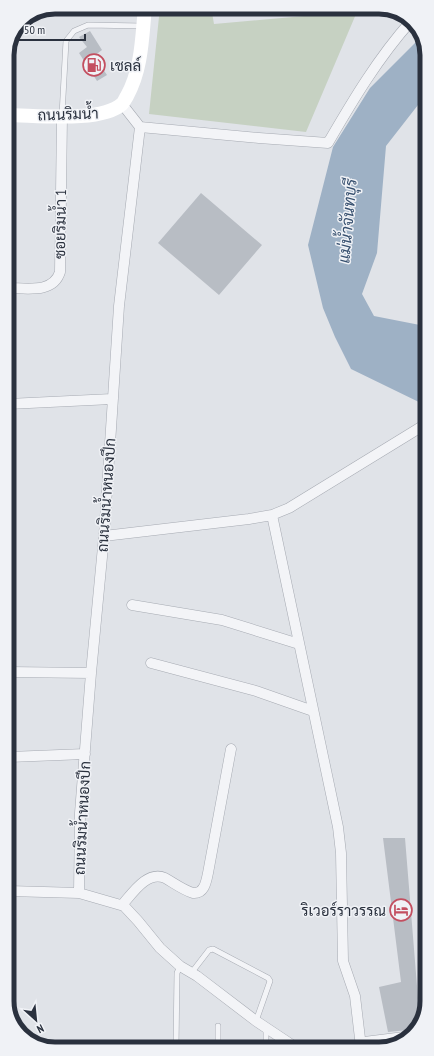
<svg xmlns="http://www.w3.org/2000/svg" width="434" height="1056" font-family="'PT Sans Narrow',Sarabun,sans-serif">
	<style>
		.built { fill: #cfd2da }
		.green { fill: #c6d1c2 }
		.water { fill: #9eb1c5 }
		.building { fill: #b8bdc4 }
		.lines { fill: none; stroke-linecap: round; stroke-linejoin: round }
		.lane-casing { stroke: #a6aab2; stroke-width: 6 }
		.street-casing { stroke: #a6aab2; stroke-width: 11 }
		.lane { stroke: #f3f4f7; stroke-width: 5 }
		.street { stroke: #f3f4f7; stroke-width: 10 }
		.secondary { stroke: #fff; stroke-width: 14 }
		.labels { text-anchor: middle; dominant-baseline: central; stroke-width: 3; stroke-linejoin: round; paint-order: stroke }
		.poi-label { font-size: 15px; fill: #2a313e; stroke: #f0f2f6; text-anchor: start }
		.street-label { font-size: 15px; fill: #2a313e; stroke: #f0f2f6 }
		.water-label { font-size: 16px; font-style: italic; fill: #37506f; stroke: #f0f2f6 }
		.rim { fill: none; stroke: #2a313e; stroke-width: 5 }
	</style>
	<rect width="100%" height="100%" fill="#e0e3e8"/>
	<path class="built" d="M215,7H298L299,8L216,16Z"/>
	<path class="green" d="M160,7H211L214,24L304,16L305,7H359L306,132L149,114Z"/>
	<path class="water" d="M422,36L425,40V96L386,146L377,253L362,294L374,316L425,326V405L351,369L335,337L323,308L308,245L333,147L370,88Z"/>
	<path class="building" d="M90,31L102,50L94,56L107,75L97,81L79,53L87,47L79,37Z
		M201,193L262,245L219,295L158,243Z
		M383,838H405L420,1023L418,1029L388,1032L379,987L401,982Z"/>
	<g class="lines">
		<g class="lane-casing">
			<path id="lane" d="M62,115L66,41L74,31L88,25L142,26
				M192,972L209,950L213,949L268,978L270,981L256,1021
				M218,1026V1048
				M266,1028V1047
				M360,1040L408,1034
				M176,1048L177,973L180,966"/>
		</g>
		<g class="street-casing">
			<path id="street" d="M140,127L259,138L328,143C353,100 378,58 411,21
				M8,288C26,288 53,294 60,272L62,116
				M8,404L112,399
				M272,515L338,827L341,853L343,961L355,996L361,1047
				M104,536L249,519L272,515L289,508L421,427
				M132,605L222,620L299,644
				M151,663L256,691L313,711
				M9,672L91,673
				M9,757L85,754
				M9,891L79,893L124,906L138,921L160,948L180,966L197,976L256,1021L295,1047
				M79,893L80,813L91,673L104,536L119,306L140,127L122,104
				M122,905C132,894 147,870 165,878C174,883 183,890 193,893C204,894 206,883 208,873L231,749"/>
		</g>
		<use href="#lane" class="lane"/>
		<use href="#street" class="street"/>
		<path class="secondary" d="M7,115C35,115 101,123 122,104C124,102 125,99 127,96C142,69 142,37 145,7"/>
	</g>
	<defs>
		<g id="fuel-ring" transform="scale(1.15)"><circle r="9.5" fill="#f0f2f6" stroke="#c34f60" stroke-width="1.5"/><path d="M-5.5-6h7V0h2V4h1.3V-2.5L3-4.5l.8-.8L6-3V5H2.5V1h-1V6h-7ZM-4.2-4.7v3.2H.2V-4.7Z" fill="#c34f60"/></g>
		<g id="hotel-ring" transform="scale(1.15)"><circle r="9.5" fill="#f0f2f6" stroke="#c34f60" stroke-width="1.5"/><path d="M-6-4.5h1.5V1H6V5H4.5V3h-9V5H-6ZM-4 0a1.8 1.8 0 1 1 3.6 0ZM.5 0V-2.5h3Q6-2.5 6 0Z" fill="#c34f60"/></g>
	</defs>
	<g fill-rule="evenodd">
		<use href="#fuel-ring" x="94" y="65"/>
		<use href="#hotel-ring" x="401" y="910"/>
	</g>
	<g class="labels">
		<g class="poi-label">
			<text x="110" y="65">เชลล์</text>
			<text x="386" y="910" text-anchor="end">ริเวอร์ราวรรณ</text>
		</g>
		<g class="street-label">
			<text transform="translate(68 114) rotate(-2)">ถนนริมน้ำ</text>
			<text transform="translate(60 224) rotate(-89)">ซอยริมน้ำ 1</text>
			<text transform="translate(106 495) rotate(-86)">ถนนริมน้ำหนองปึก</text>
			<text transform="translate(82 818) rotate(-87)">ถนนริมน้ำหนองปึก</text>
		</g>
		<g class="water-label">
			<text transform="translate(347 221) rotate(-85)">แม่น้ำจันทบุรี</text>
		</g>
	</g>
	<path d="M0 0H434V1056H0ZM55 14H379A41 41 0 0 1 420 55V1001A41 41 0 0 1 379 1042H55A41 41 0 0 1 14 1001V55A41 41 0 0 1 55 14Z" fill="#f0f2f6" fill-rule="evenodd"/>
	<path class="rim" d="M55 14H379A41 41 0 0 1 420 55V1001A41 41 0 0 1 379 1042H55A41 41 0 0 1 14 1001V55A41 41 0 0 1 55 14Z"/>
	<g transform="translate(36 1020) rotate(153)" stroke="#f0f2f6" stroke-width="3" paint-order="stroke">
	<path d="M0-3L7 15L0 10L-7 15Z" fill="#2a313e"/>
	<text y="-6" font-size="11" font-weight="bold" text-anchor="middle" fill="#2a313e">N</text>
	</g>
	<path d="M18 34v6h67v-6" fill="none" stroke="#2a313e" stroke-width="2"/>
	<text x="24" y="34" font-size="12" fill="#2a313e" stroke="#f0f2f6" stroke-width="3" paint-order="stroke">50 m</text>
</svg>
